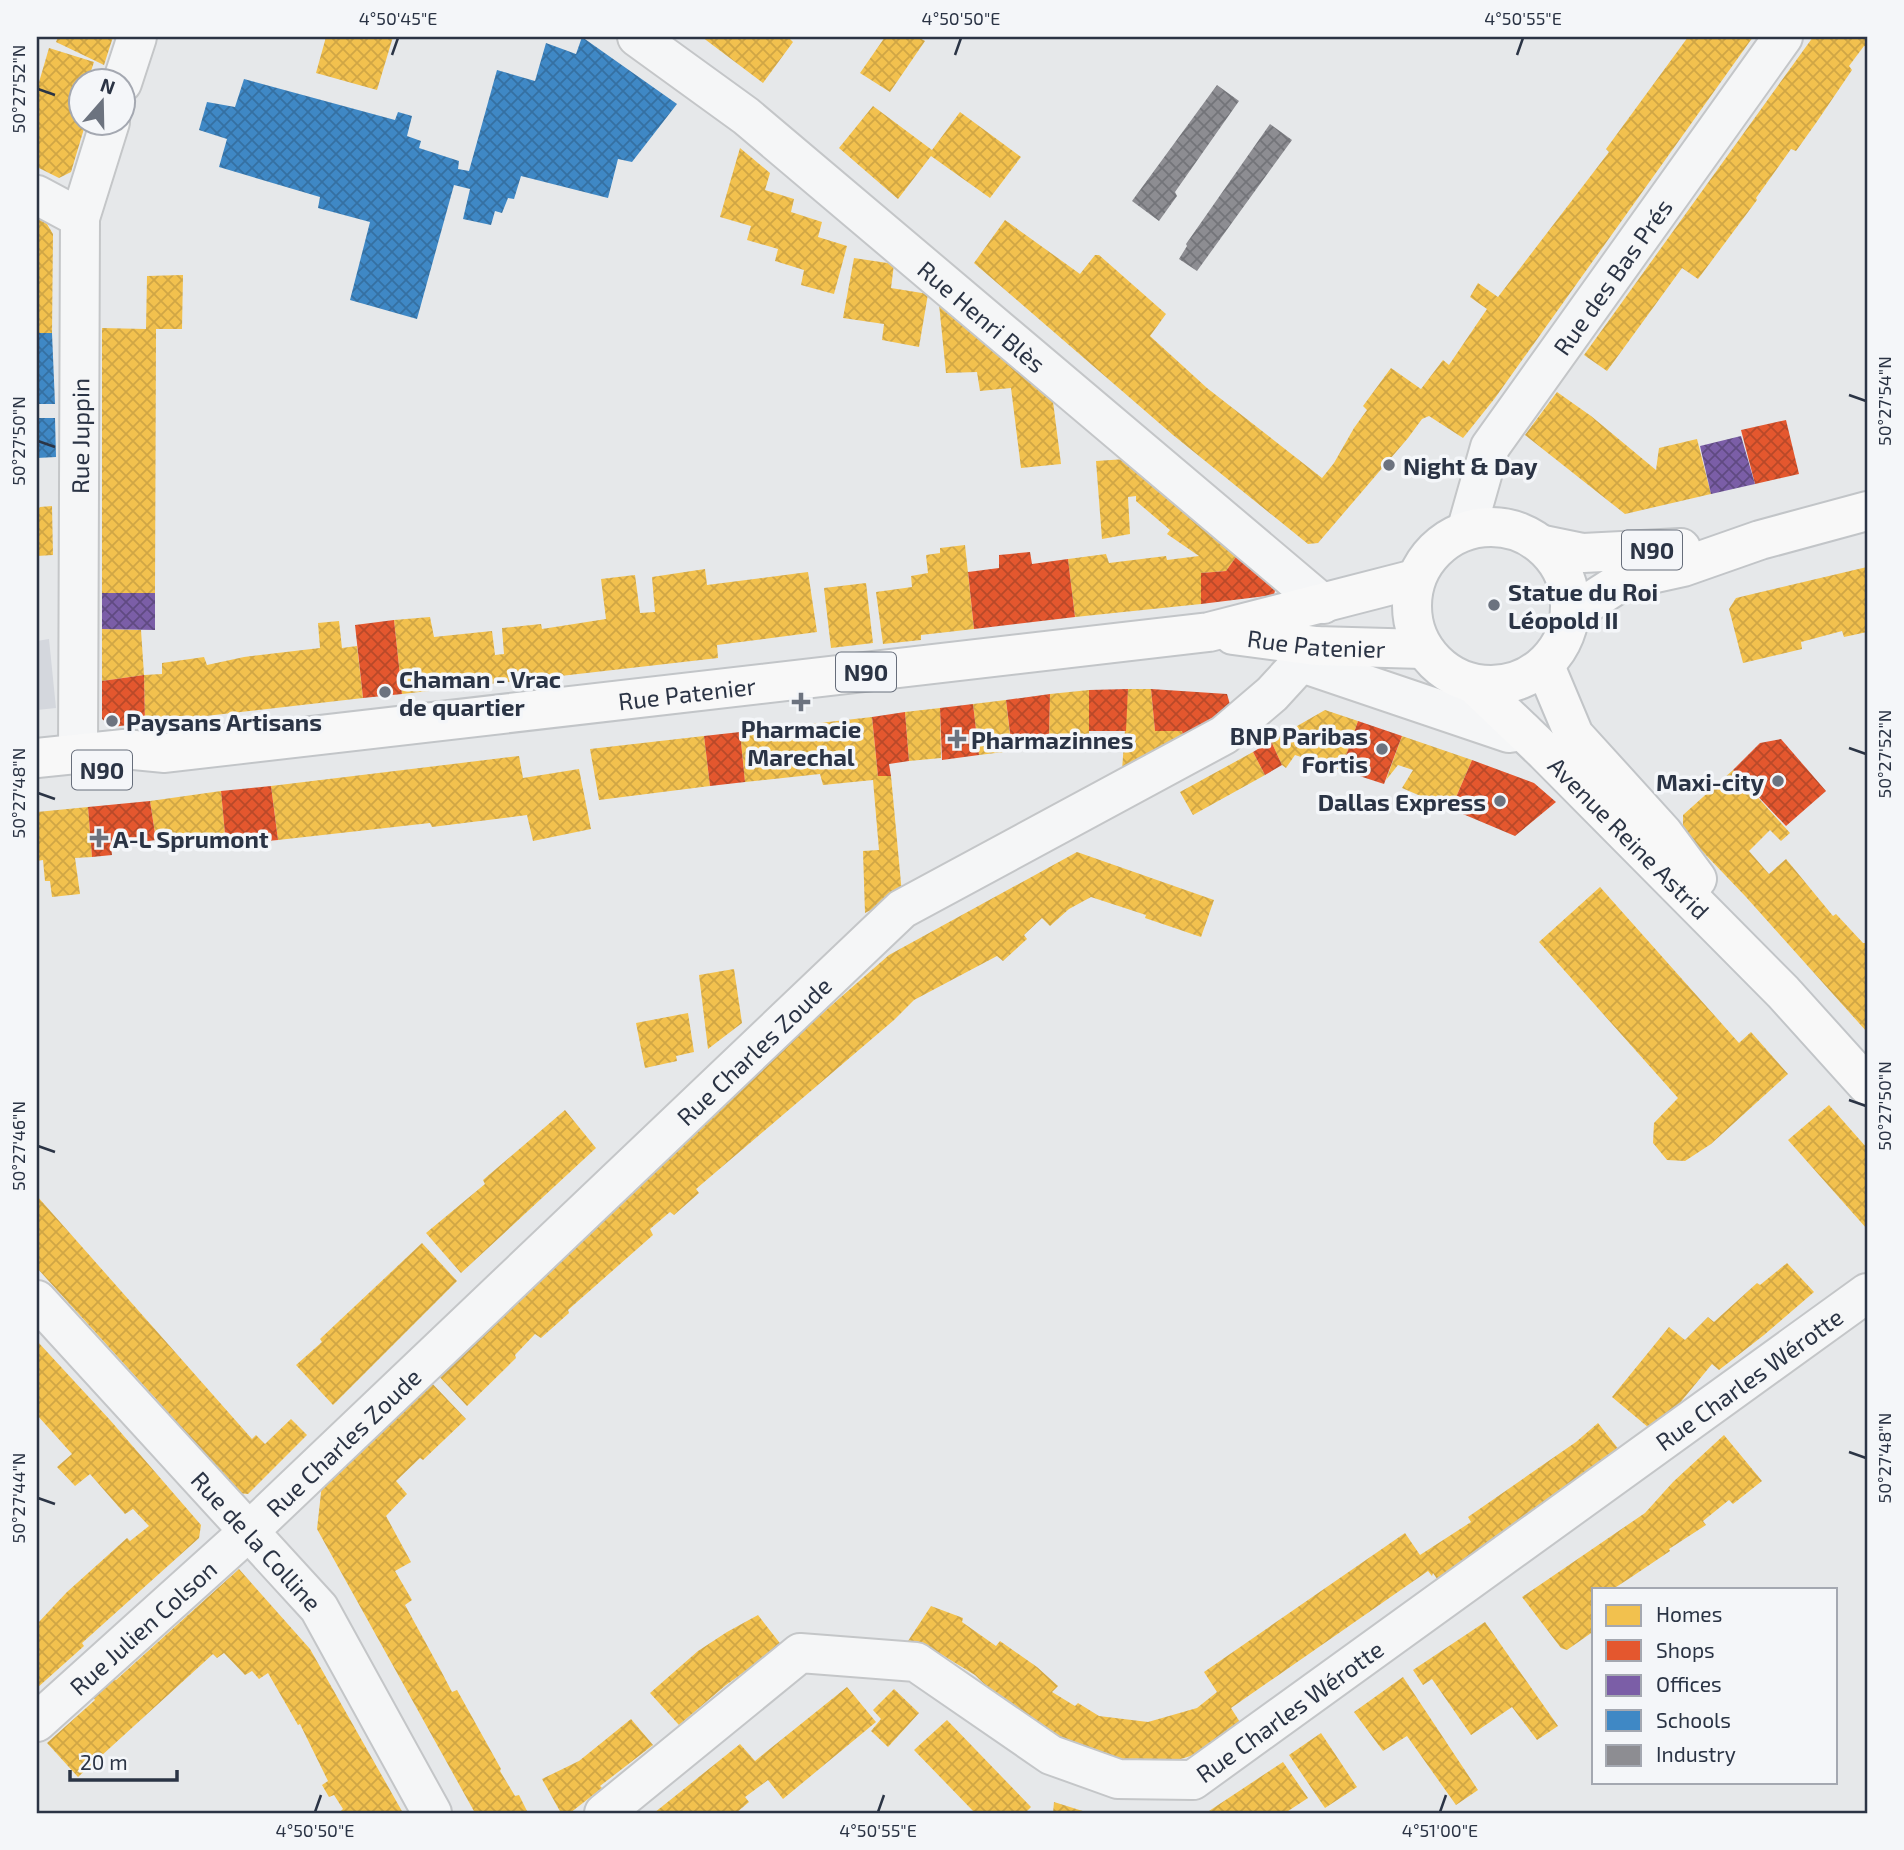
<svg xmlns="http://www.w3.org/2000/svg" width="1904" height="1850" font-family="'Exo 2',sans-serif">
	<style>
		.built { fill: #d4d7dd }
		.homes { fill: url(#homes-cross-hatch) }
		.shops { fill: url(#shops-cross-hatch) }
		.offices { fill: url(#offices-cross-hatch) }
		.schools { fill: url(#schools-cross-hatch) }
		.industry { fill: url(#industry-cross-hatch) }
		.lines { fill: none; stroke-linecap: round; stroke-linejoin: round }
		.minor-casing { stroke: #c4c6c8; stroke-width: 42 }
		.major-casing { stroke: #c2c5c8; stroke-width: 42 }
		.minor { stroke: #f5f6f7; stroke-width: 38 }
		.major { stroke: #f8f8f8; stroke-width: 38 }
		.ticks { fill: none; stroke: #2b3445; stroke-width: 2.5 }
		.poi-dot { fill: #6c737f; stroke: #f4f6f9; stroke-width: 2.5 }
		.labels { text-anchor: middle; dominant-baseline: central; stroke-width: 7; stroke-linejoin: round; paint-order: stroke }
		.shield { fill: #f4f6f9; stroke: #676e7b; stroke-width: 2 }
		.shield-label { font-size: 23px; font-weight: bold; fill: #2b3445 }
		.street-label { font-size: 24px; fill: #2b3445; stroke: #f4f6f9 }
		.poi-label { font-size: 24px; font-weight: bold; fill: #2b3445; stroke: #f4f6f9; text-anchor: start }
		.neatline { fill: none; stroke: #2b3445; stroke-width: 2.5 }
		.ticks-label { font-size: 18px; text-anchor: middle; fill: #2b3445 }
	</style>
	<defs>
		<pattern id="homes-cross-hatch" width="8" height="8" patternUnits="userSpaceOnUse" patternTransform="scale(1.75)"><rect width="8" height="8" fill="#f2c14e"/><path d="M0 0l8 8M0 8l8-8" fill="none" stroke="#d0a645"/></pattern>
		<pattern id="shops-cross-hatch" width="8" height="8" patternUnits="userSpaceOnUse" patternTransform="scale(1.75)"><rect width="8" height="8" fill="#e4572e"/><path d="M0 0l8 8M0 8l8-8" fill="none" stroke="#b94929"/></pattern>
		<pattern id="offices-cross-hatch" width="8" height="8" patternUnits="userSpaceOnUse" patternTransform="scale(1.75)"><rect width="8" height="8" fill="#7b5ea7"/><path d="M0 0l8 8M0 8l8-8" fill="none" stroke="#604a82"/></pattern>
		<pattern id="schools-cross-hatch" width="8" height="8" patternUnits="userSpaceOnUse" patternTransform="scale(1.75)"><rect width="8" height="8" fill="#3f88c5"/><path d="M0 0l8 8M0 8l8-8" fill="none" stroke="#3570a2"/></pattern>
		<pattern id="industry-cross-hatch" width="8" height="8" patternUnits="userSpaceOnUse" patternTransform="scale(1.75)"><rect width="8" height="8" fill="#8d8d92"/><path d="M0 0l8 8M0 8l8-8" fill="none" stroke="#737479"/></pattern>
	</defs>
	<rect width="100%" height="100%" fill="#e6e8ea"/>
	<path class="built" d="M49,639L56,708L37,710V641Z"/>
	<path class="homes" d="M58,37H113L104,65L56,42Z
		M326,37H393L377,90L316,73Z
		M702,37H788L793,42L763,83Z
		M885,37H918L925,41L890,92L860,73Z
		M1688,37H1753L1495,398L1463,438L1429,416L1422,419L1408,438L1318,543L1308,544L1173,435L974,263L1005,220L1080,274L1095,255H1099L1166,314L1150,336L1207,388L1322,478L1334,463L1354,428L1367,410L1363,406L1391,368L1421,389L1443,360L1449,365L1487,309L1470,297L1478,283L1498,297L1609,152L1606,149Z
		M1813,37H1867V47L1864,46L1849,66L1852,70L1816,123L1796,151L1791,149L1756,198L1757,200L1698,279L1682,268L1607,371L1584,355Z
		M49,48L94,62L88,80H80V102L78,111L80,113V122H86L71,172L59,178L37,167V89Z
		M873,106L932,150L960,112L1021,157L990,198L931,156L898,199L839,148Z
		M740,148L770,173L765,190L794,199L791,212L822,222L818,237L847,246L834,294L801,285L804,270L775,261L778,249L747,240L751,226L720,217Z
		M37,218L47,224L53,234L52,333H37Z
		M854,258L894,264L891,288L928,294L919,347L882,340L884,324L843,318Z
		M183,275L182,329H156L155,593H102V328L146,329L147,276Z
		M939,304L1052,394L1061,464L1021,468L1011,388L980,391L977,372L946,373Z
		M1557,392L1591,416L1656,470L1659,448L1697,439L1711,494L1625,514L1525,435Z
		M1126,459L1238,554L1226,571L1201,573V604L1075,617L1068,559L1106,554L1109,563L1166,556L1167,560L1199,556L1167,534L1170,530L1136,501V496L1128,497L1130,534L1102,539L1096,461Z
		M52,506L53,555L37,556V511L40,507Z
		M965,545L974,629L921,635V640L883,644L876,592L912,587L911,576L928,573L926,555L940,553V548Z
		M1867,567V632L1844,637L1842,631L1801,642L1802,649L1743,663L1729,609L1736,598Z
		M705,569L707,585L808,572L817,632L717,645L718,658L402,694L394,620L430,617L434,637L492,631L495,655L504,654L502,628L541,624L542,629L606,619L601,579L635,575L640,613L655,612L652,577Z
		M866,583L873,643L831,648L824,588Z
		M339,621L342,648L357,646L363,698L145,723L144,675L162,674V663L204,657L207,665L244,657L320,648L318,623Z
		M102,629L141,630L144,675L102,681Z
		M1128,689H1151L1155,731H1182L1183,736L1122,770Z
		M1089,690V741H1049L1050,694Z
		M1006,700L1012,751L979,755L973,704Z
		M940,708L941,758L909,761L905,712Z
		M1325,710L1358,721L1341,770L1295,755L1286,768L1282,765L1271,741Z
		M872,717L878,776H891L902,894L865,913L863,851L879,850L873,780L823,785L820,774L745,782L740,732Z
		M704,736L710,786L599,800L590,749Z
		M1402,736L1472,760L1451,809L1402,788L1413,770L1398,765L1386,780Z
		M1253,752L1265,775L1193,815L1180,792Z
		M519,756L523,778L579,769L591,829L533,841L527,815L432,827L430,823L278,840L271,786Z
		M1733,770L1790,833L1781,841L1770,830L1749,851L1769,874L1786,859L1833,916L1836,914L1863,943H1867V1032L1746,897L1683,831V815Z
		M221,791L226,845L196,848L193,835L156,840L150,801Z
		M88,807L92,857L75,858L80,894L52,897L50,881H45L43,860L37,861V812Z
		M1077,852L1214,900L1201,937L1145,918L1146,915L1091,897L1069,909L1050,926L1042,918L1024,935L1027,939L1003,961L997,956L914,1000L894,1020L696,1189L699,1193L674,1215L670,1212L650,1229L653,1235L568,1310L569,1313L541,1338L535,1334L515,1355L516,1358L467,1406L434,1371L737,1088L889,955Z
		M1600,887L1739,1043L1751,1032L1788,1074L1711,1144L1685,1161L1667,1160L1653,1143L1654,1123L1678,1098L1539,942Z
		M734,969L742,1023L708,1049L699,975Z
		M688,1013L694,1052L676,1056L677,1061L645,1068L636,1023Z
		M1829,1105L1867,1148V1229L1788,1140Z
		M565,1110L596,1148L461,1273L426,1233L485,1184L483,1180Z
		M37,1196L252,1439L256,1435L265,1444L291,1419L307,1435L248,1494L236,1493L155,1398L37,1268Z
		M422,1243L457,1281L333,1405L296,1365L322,1342L320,1339Z
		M1787,1263L1814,1292L1764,1335L1719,1370L1712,1364L1655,1433L1612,1397L1669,1327L1685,1340L1708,1317L1714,1322L1757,1283L1760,1285Z
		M37,1341L110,1420L201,1525L199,1538L82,1643L84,1646L37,1688V1624L67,1592L127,1538L130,1541L149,1526L133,1509L125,1514L90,1474L75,1486L57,1467L72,1454L37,1415Z
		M427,1378L466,1419L423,1460L420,1458L396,1481L407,1494L386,1516L411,1562L395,1571L412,1600L405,1605L440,1669L452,1692L457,1690L501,1769L500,1771L515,1796L519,1795L528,1813H475L317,1529L322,1484Z
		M1598,1423L1627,1460L1446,1592L1433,1573L1432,1576L1428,1571L1231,1708L1245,1730L1216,1748L1184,1758L1151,1767L1119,1764L1026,1725L975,1675L939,1653L908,1641L931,1606L963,1618L962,1622L996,1646L1000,1641L1037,1667L1058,1686L1052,1692L1075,1706L1078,1703L1099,1716L1148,1722L1197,1708L1217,1692L1204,1672L1405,1533L1420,1555L1471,1522L1468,1517L1576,1442Z
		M1724,1435L1762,1481L1733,1504L1729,1500L1703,1521L1706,1525L1669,1549L1670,1551L1630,1578L1613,1589H1594V1631L1567,1650L1561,1648L1522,1597L1645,1513L1673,1482Z
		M239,1569L310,1649L403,1813H342L341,1811L343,1809L334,1795L329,1797L322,1785L328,1781L300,1724L298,1725L268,1673L259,1679L252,1671L245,1675L224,1653L217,1658L213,1654L78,1777L47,1743L95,1700L93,1697L113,1679L116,1680L137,1661Z
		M758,1615L786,1651L754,1665L726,1685L679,1725L650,1693L698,1651L727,1632Z
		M1485,1622L1558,1726L1537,1740L1512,1707L1471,1735L1432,1679L1423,1685L1413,1670Z
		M1403,1677L1478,1790L1456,1805L1407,1736L1383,1751L1354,1712Z
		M847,1687L876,1722L783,1799L768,1780L745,1797L749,1802L736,1813H654L740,1744L755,1761Z
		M894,1689L919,1713L888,1747L871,1731L881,1719L873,1710Z
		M631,1719L653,1745L600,1786L602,1788L570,1813H561L542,1779L579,1761Z
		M947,1720L1031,1807L1025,1813H975L914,1750Z
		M1321,1733L1357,1787L1325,1808L1289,1755Z
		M1283,1762L1308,1798L1285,1813H1206Z
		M1054,1802L1089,1813H1053Z"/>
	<path class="shops" d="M1786,420L1799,474L1755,484L1741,430Z
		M1030,552L1032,564L1068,559L1075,617L974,629L968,572L999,568V555Z
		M1238,554L1276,586L1274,595L1201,604V573L1226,571Z
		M394,620L402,694L363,698L355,625Z
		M144,675L145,723L112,727L102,719V681Z
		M1128,689L1126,731H1089V690Z
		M1151,689L1227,694L1231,708L1183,736L1182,731H1155Z
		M1050,694L1049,737L1011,741L1006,700Z
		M973,704L979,755L942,760L940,708Z
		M905,712L909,761L889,764L891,776H878L872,717Z
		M1358,721L1402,736L1384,784L1341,770Z
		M740,732L745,782L710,786L704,736Z
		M1781,739L1826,791L1786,826L1733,770L1760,743Z
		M1271,741L1282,765L1265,775L1253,752Z
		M1472,760L1534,783L1556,802L1515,836L1451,809Z
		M271,786L278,840L226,845L221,791Z
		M150,801L156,840L111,846L112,855L92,857L88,807Z"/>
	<path class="offices" d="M1741,436L1755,484L1711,494L1700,446Z
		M102,593H155V630L102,629Z"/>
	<path class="schools" d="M582,37L677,104L632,162L618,159L608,198L521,176L514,199L508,198L502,213L495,211L491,225L463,219L470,189L454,185L417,319L350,300L370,222L318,208L320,197L219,167L227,139L199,130L207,102L235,107L244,79L395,120L398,112L412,116L407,136L421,141L419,148L459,161L458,169L469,171L497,70L535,81L546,43L576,54Z
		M37,333H52L55,404H37Z
		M37,418H55L56,457L37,458Z"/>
	<path class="industry" d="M1217,85L1239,101L1175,192L1177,196L1159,221L1132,201Z
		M1270,124L1292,140L1197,271L1179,259L1187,246L1186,244Z"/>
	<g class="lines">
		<g class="minor-casing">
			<g id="minor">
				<path id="s1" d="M637,37L746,116L1323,604"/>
				<path d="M122,83L137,37"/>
				<path d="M37,195L80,218"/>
				<path id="s2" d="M1467,528L1490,447L1783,37"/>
				<path d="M1302,663L1509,733L1523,731"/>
				<path id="s3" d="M78,754L80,218L110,122"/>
				<path id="s4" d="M37,1300L319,1608L432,1813"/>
				<path id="s5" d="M37,1722L248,1532L902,909L1224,735L1272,694L1316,646"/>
				<path id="s6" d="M604,1813L800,1653L916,1662L1051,1755L1118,1779L1193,1780L1867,1293"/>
			</g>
		</g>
		<g class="major-casing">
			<g id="major">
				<circle cx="1491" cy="606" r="79"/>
				<path d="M1544,545L1583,553L1681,548"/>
				<path d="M1571,614L1624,580L1683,567L1760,540L1867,511"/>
				<path id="s7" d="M1233,635L1316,646L1423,649"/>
				<path d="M1545,666L1574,735L1663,833L1697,879"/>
				<path id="s8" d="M1475,685L1545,752L1783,992L1867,1085"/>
				<path id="s9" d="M37,758L124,749L165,753L1209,632L1415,579"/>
			</g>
		</g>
		<use href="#minor" class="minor"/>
		<use href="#major" class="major"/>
	</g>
	<path class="ticks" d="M392,55L398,38M955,55L961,38M1517,55L1523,38M38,89L55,95M1849,395L1866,401M38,441L55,447M1849,748L1866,754M38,793L55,799M1849,1100L1866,1106M38,1146L55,1152M1849,1452L1866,1458M38,1498L55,1504M315,1812L321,1795M878,1812L884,1795M1440,1812L1446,1795"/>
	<g class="poi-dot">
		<circle cx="1389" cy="465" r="7"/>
		<circle cx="1494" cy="605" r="7"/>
		<circle cx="385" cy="692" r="7"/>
		<path d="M797.5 691.5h7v7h7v7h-7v7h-7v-7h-7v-7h7z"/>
		<circle cx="112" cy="721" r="7"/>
		<path d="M953.5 728.5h7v7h7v7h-7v7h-7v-7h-7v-7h7z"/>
		<circle cx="1382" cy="749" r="7"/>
		<circle cx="1778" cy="781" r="7"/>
		<circle cx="1500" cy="801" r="7"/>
		<path d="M95.5 827.5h7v7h7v7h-7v7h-7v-7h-7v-7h7z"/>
	</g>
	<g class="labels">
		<g class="shield">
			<rect x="1622" y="530.5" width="60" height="39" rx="5"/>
			<rect x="836" y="652.5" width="60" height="39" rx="5"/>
			<rect x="72" y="750.5" width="60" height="39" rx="5"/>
		</g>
		<g class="shield-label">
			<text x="1652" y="550">N90</text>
			<text x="866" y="672">N90</text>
			<text x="102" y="770">N90</text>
		</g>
		<g class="street-label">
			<text stroke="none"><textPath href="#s2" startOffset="294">Rue des Bas Prés</textPath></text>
			<text stroke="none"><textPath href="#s1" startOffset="444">Rue Henri Blès</textPath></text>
			<text stroke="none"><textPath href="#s3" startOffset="318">Rue Juppin</textPath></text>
			<text stroke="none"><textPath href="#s7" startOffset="84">Rue Patenier</textPath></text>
			<text stroke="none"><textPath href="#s9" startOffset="654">Rue Patenier</textPath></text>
			<text stroke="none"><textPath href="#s8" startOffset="217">Avenue Reine Astrid</textPath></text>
			<text stroke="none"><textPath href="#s5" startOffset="982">Rue Charles Zoude</textPath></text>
			<text stroke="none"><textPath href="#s6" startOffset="1365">Rue Charles Wérotte</textPath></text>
			<text stroke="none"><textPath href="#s5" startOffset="415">Rue Charles Zoude</textPath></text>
			<text stroke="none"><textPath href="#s4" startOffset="326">Rue de la Colline</textPath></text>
			<text stroke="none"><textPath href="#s5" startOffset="142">Rue Julien Colson</textPath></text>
			<text stroke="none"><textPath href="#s6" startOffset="798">Rue Charles Wérotte</textPath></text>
		</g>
		<g class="poi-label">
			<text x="1403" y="465">Night &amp; Day</text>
			<text x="1508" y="591">Statue du Roi<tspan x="1508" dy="28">Léopold II</tspan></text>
			<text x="399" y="678">Chaman - Vrac<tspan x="399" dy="28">de quartier</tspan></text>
			<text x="126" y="721">Paysans Artisans</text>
			<text x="801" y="728" text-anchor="middle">Pharmacie<tspan x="801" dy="28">Marechal</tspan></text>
			<text x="1368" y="735" text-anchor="end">BNP Paribas<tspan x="1368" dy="28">Fortis</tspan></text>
			<text x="971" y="739">Pharmazinnes</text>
			<text x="1764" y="781" text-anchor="end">Maxi-city</text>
			<text x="1486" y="801" text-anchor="end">Dallas Express</text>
			<text x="113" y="838">A-L Sprumont</text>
		</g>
	</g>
	<rect width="1904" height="1850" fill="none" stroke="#f4f6f9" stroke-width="77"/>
	<rect x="1592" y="1588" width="245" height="196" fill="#f4f6f9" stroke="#a4a8b1" stroke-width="2"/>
	<rect x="1606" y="1605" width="35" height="21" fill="#f2c14e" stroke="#a4a8b1" stroke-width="2"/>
	<text x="1656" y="1622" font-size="21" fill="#2b3445">Homes</text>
	<rect x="1606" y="1640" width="35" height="21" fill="#e4572e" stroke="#a4a8b1" stroke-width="2"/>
	<text x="1656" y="1658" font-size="21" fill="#2b3445">Shops</text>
	<rect x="1606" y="1675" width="35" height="21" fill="#7b5ea7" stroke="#a4a8b1" stroke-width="2"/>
	<text x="1656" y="1692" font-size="21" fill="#2b3445">Offices</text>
	<rect x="1606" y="1710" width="35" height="21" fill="#3f88c5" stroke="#a4a8b1" stroke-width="2"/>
	<text x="1656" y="1728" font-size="21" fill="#2b3445">Schools</text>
	<rect x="1606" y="1745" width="35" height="21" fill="#8d8d92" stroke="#a4a8b1" stroke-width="2"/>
	<text x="1656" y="1762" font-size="21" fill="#2b3445">Industry</text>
	<g transform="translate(102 102) rotate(20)"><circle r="33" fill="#f4f6f9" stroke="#a4a8b1" stroke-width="2"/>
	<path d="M0-5L12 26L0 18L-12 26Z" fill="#6c737f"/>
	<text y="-10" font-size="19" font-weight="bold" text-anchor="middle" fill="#2b3445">N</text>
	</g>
	<path d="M70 1770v10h107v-10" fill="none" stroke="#2b3445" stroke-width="3.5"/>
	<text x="80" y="1770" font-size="21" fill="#2b3445" stroke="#f4f6f9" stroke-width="5" paint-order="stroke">20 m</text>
	<rect x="38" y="38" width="1828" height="1774" class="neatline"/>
	<g class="ticks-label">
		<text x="398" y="25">4°50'45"E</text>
		<text x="961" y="25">4°50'50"E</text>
		<text x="1523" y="25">4°50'55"E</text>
		<text transform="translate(19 89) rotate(-90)" y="6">50°27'52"N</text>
		<text transform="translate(1885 401) rotate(-90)" y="6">50°27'54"N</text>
		<text transform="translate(19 441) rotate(-90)" y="6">50°27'50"N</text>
		<text transform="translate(1885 754) rotate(-90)" y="6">50°27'52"N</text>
		<text transform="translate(19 793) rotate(-90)" y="6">50°27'48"N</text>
		<text transform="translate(1885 1106) rotate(-90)" y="6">50°27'50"N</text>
		<text transform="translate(19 1146) rotate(-90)" y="6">50°27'46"N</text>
		<text transform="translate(1885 1458) rotate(-90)" y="6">50°27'48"N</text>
		<text transform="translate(19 1498) rotate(-90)" y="6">50°27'44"N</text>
		<text x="315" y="1837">4°50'50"E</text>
		<text x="878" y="1837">4°50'55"E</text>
		<text x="1440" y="1837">4°51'00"E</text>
	</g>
</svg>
